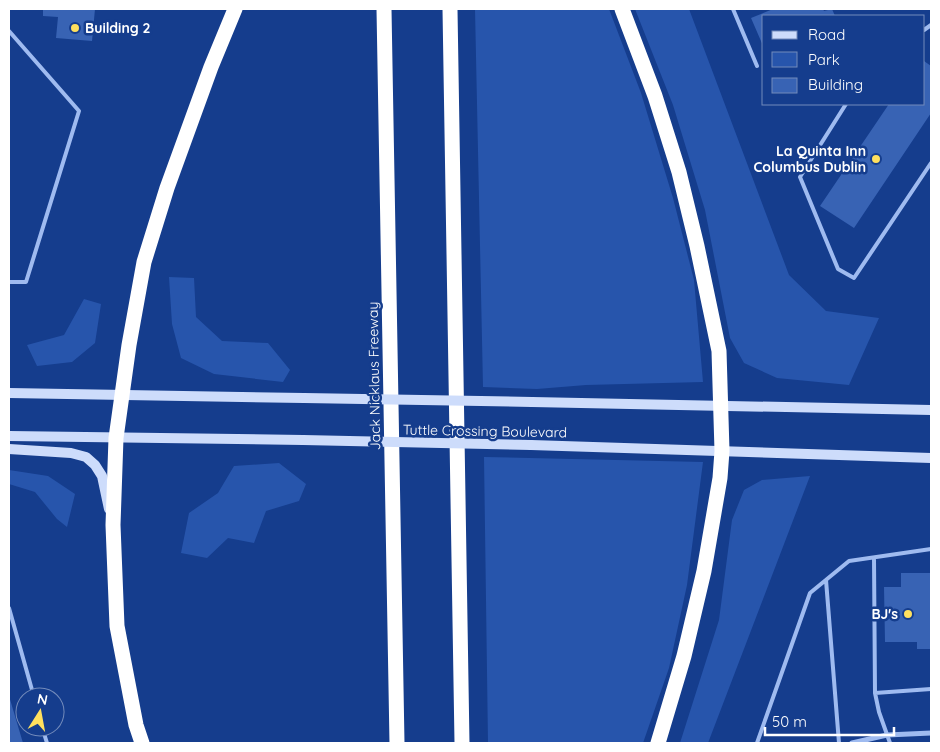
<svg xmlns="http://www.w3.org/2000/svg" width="940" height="752" font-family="Quicksand,sans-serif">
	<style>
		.green { fill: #2755ac }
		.building { fill: #3863b4 }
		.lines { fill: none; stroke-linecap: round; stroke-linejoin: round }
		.lane { stroke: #9fbbf0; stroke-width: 4 }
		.street { stroke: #9fbbf0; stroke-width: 5 }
		.secondary { stroke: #cddcfb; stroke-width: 10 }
		.highway { stroke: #fff; stroke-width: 15 }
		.secondary-bridge { stroke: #cddcfb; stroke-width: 10 }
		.poi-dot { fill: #ffe05e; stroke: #153d8d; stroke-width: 2 }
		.labels { text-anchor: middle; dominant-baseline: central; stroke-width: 5; stroke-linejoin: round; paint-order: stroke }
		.poi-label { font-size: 14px; font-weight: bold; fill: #fff; stroke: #153d8d; text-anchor: end }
		.street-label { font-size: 14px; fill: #fff; stroke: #153d8d }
	</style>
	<rect width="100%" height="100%" fill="#153d8d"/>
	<path class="green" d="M475,9H609L641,93L673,198L694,280L703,382L586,385L537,389L483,387Z
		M635,9H689L789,275L826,311L879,318L849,385L777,378L744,363L730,338L705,210L673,105Z
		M169,277L194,278L196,317L222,341L268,343L290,370L283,382L214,374L181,358L172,324Z
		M84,299L101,304L95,343L72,362L37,366L27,345L64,335Z
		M484,457L703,462L687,585L669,668L643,743H488Z
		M279,463L306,484L299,501L266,511L254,543L228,538L207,558L181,553L189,513L218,493L234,466Z
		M9,470L48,476L75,494L67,527L57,519L35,492L9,484Z
		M810,476L708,743H680L719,620L732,520L744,490L762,480Z"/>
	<path class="building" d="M43,9H95L92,41L56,38L58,17L43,16Z
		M773,9H823L824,11L832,9L835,16H764V48L751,18Z
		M924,61L931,66V113L854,228L820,206L889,104H924Z
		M901,573H931V649H917V642H885L884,587H901Z
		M9,696L23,743H9Z"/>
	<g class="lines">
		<path class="lane" d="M733,9L757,66
			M924,30L931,25
			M9,31L79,111L26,282H9
			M846,104L800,177L838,269L854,278L931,163
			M874,558L875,693L931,689
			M826,580L839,743
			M9,608L34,697
			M875,693L879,712L890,743
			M42,727L47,743
			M757,743L810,593L849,561L931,549"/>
		<path class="street" d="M852,743L887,735L931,733"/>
		<path class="secondary" d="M9,393L304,398
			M532,402L931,410
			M9,436L303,440
			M531,445L931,458
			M9,449L71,453L86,457L95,465L102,476L109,509"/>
		<path class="highway" d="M384,9L397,743
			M450,9L462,743
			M622,9L655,96L679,172L697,246L719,351L722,451L720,478L704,571L684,656L658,743
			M142,743L136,725L117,626L113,525L116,438L129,345L144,262L167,188L211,67L235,9"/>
		<path class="secondary-bridge" d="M304,398L532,402
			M303,440L531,445"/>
	</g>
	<g class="poi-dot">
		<circle cx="75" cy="28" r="5"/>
		<circle cx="876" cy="159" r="5"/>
		<circle cx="908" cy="614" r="5"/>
	</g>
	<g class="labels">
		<g class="poi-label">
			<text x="85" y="28" text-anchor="start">Building 2</text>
			<text x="866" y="151">La Quinta Inn<tspan x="866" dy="16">Columbus Dublin</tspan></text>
			<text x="898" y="614">BJ's</text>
		</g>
		<g class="street-label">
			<text transform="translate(374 376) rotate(-91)">Jack Nicklaus Freeway</text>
			<text transform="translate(485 431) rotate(1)">Tuttle Crossing Boulevard</text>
		</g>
	</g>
	<rect width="940" height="752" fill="none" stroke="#ffffff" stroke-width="20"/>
	<rect x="762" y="15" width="162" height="90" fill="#153d8d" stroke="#738bbb"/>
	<rect x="772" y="31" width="25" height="8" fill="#cddcfb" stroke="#738bbb"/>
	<text x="808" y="40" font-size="15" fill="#ffffff">Road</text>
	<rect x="772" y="52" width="25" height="15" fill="#2755ac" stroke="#738bbb"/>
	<text x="808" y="65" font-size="15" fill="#ffffff">Park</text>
	<rect x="772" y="78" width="25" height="15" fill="#3863b4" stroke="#738bbb"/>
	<text x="808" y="90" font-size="15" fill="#ffffff">Building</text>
	<g transform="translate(40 712) rotate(11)"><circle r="24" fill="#153d8d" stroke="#738bbb"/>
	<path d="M0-4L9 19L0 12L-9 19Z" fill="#ffe05e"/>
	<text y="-8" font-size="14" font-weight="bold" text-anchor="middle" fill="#ffffff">N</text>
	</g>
	<path d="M765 727v8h129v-8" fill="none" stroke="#ffffff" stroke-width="2.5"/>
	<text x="772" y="727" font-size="15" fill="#ffffff" stroke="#153d8d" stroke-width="4" paint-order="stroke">50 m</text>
</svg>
